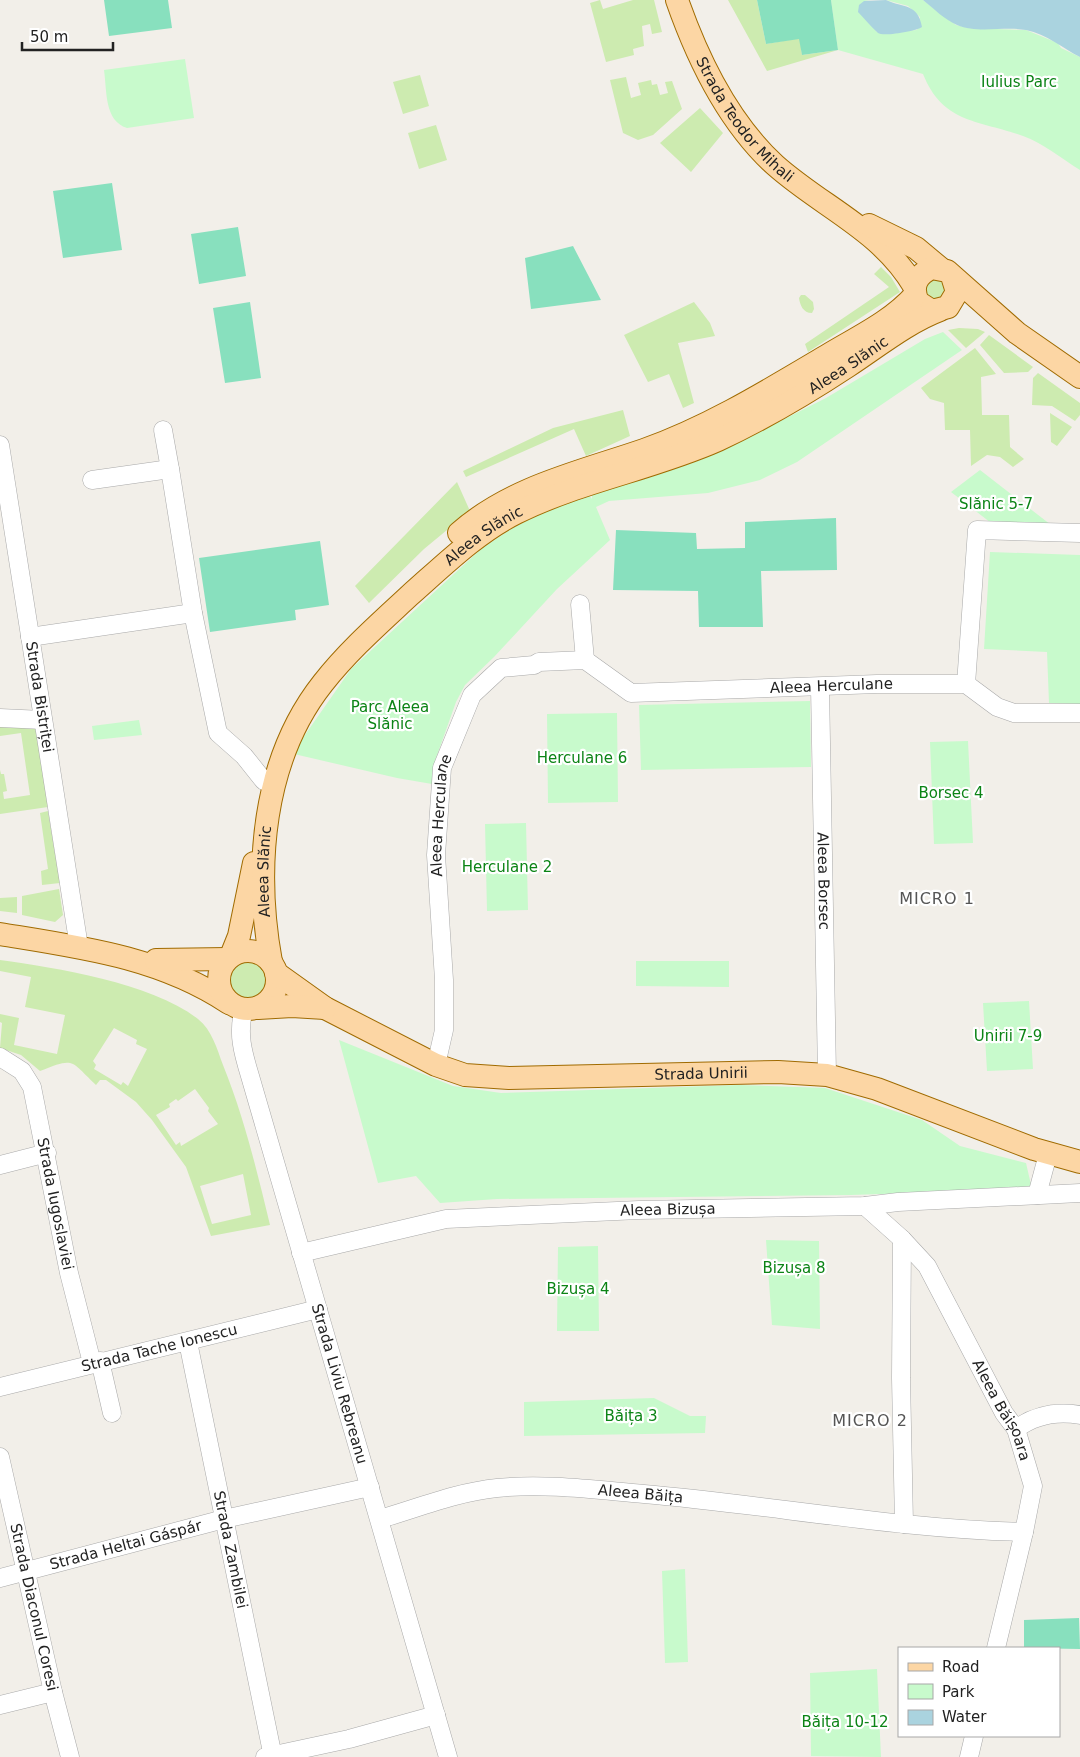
<svg xmlns="http://www.w3.org/2000/svg" width="1080" height="1757" font-family="'DejaVu Sans',sans-serif">
	<style>
		.grass { fill: #cdebb0; fill-rule: evenodd }
		.park { fill: #c8facc }
		.pitch { fill: #88e0be }
		.water { fill: #aad3df }
		.lines { fill: none; stroke-linecap: round; stroke-linejoin: round }
		.minor-casing { stroke: #a9a9a9; stroke-width: 19 }
		.major-casing { stroke: #a06b00; stroke-width: 24 }
		.minor { stroke: #fff; stroke-width: 18 }
		.major { stroke: #fcd6a4; stroke-width: 22 }
		.labels { text-anchor: middle; dominant-baseline: central; stroke-width: 4.5; stroke-linejoin: round; paint-order: stroke }
		.park-label { font-size: 15px; fill: #0c8416; stroke: #fff }
		.street-label { font-size: 15px; fill: #222; stroke: #fff }
		.neighbourhood-label { font-size: 16px; letter-spacing: 1px; fill: #555; stroke: #fff }
	</style>
	<rect width="100%" height="100%" fill="#f2efe9"/>
	<path class="grass" d="M600,0L603,9L633,0H654L662,32L652,34L650,24L642,26L644,46L633,49L634,55L606,62L590,3Z
		M728,0H757L766,44L800,38L802,55L838,50L767,71Z
		M420,75L429,106L403,114L393,82Z
		M626,77L631,98L641,95L638,83L651,80L652,85L657,84L660,95L668,93L665,82L672,81L682,109L653,135L638,140L623,133L610,80Z
		M700,108L723,133L691,172L660,143Z
		M436,125L447,160L419,169L408,133Z
		M881,267L891,277L900,292L808,352L805,344L889,287L874,274Z
		M924,276L950,278L940,307L918,287Z
		M801,295H805L813,302L814,309L812,313C803,313 800,305 799,298Z
		M694,302L710,323L715,336L678,343L694,403L683,408L669,374L648,382L624,335Z
		M959,328L978,329L985,332L966,348L948,330Z
		M989,335L1033,367L1028,372L1004,373L980,345Z
		M975,348L996,374L981,377L982,415H1009L1010,447L1024,459L1013,467L1000,457L987,455L971,466L970,430H945L944,403L930,399L921,388Z
		M1038,373L1080,403V415L1075,421L1052,406L1032,405L1033,378Z
		M623,410L630,436L586,456L574,429L466,477L463,471L553,428Z
		M1050,413L1072,427L1057,446L1051,442Z
		M457,482L470,511L424,549L369,603L355,586Z
		M0,725H35L48,807L0,814V770L1,774H4L7,791L3,792L4,799L30,795L21,733L0,736Z
		M48,811L60,883L42,885L41,871L48,869L40,813Z
		M59,889L63,915L55,922L22,915V896Z
		M17,897V913L0,911V898Z
		M0,960C57,968 152,983 198,1019C212,1030 217,1049 223,1065C244,1117 257,1171 270,1225L211,1236L186,1167L152,1120L136,1102L106,1080H100L96,1085C70,1060 75,1057 40,1071L21,1055L0,1048L2,1023L0,1022V1014L19,1018L14,1045L57,1054L65,1015L25,1007L31,977L0,971ZM114,1028L137,1040L136,1044L147,1049L128,1086L123,1082L121,1085L94,1069L96,1065L93,1061ZM195,1089L209,1108L208,1111L218,1124L181,1146L180,1142L176,1145L156,1115L170,1107L169,1104L176,1099L178,1101ZM243,1174L251,1215L212,1224L200,1186Z
		M228 980a19 19 0 1 1 38 0a19 19 0 1 1-38 0Z"/>
	<path class="park" d="M831,0H871L864,1L870,23L877,32L917,30L920,17L908,6L886,0H923L956,25L969,28L1026,30L1058,43L1061,48L1080,57V170C1062,159 1043,143 1023,136C979,120 943,124 923,74L838,50Z
		M185,59L194,118L127,128C104,121 107,91 104,70Z
		M943,332L962,350L797,462L760,480L708,493L609,501L596,507L610,540L557,589L494,657L465,685L456,702L435,761L432,784L397,778L294,754L300,742L351,669L481,549L511,529L558,504L587,492L592,499V495L735,444L826,398L925,339Z
		M980,470L1055,528L995,526L951,492Z
		M990,552L1080,555V704L1049,703L1047,652L984,649Z
		M810,701L811,767L641,770L639,705Z
		M617,713L618,802L548,803L547,714Z
		M139,720L142,735L94,740L92,726Z
		M968,741L973,843L934,844L930,742Z
		M526,823L528,910L487,911L485,824Z
		M636,961H729V987L636,986Z
		M1029,1001L1033,1069L987,1071L983,1003Z
		M339,1040L453,1086L501,1093L739,1085L825,1088L922,1120L960,1146L1026,1163L1032,1189L851,1195L497,1199L440,1203L416,1176L378,1183Z
		M766,1240L819,1241L820,1329L772,1325Z
		M598,1246L599,1331H557L558,1247Z
		M654,1398L690,1416H706L705,1433L524,1436V1402Z
		M685,1569L688,1662L665,1663L662,1571Z
		M877,1669L881,1757L811,1756L810,1673Z"/>
	<path class="pitch" d="M104,0H168L172,28L109,36Z
		M757,0H831L838,50L802,55L799,39L766,44Z
		M112,183L122,250L63,258L53,191Z
		M238,227L246,276L199,284L191,234Z
		M573,246L601,300L531,309L525,258Z
		M250,302L261,378L225,383L213,308Z
		M836,518L837,570L761,571L763,627H699L698,591L613,590L616,530L696,533L697,549L745,548V522Z
		M320,541L329,605L295,610L296,620L210,632L199,558Z
		M1079,1618L1080,1649L1024,1648V1620Z"/>
	<path class="water" d="M886,0C903,8 918,3 922,27C917,31 883,37 878,33C871,27 864,18 858,12L859,5L864,1Z
		M923,0H1080V57C1062,48 1047,34 1026,30C1004,26 978,34 957,25C945,20 933,8 923,0Z"/>
	<g class="lines">
		<g class="minor-casing">
			<g id="minor">
				<path d="M163,430L170,469"/>
				<path id="s1" d="M0,445L79,947"/>
				<path d="M92,480L170,469L193,613L218,733L244,756L264,781"/>
				<path d="M580,604L585,660"/>
				<path d="M30,637L193,613"/>
				<path d="M966,684L977,530L1080,533"/>
				<path id="s2" d="M820,687L827,1075"/>
				<path d="M0,718L43,720"/>
				<path id="s3" d="M244,1009C237,1033 243,1053 250,1076L448,1757"/>
				<path id="s4" d="M0,1057L22,1071L32,1087L69,1273L92,1363"/>
				<path id="s5" d="M436,1065L444,1030V980L436,855L442,768L472,695L501,668L534,665L539,662L585,660L631,693L877,684H966L997,707L1014,713H1080"/>
				<path d="M0,1165L47,1153"/>
				<path d="M1037,1195L1048,1154"/>
				<path id="s6" d="M865,1206L902,1239L927,1266L1004,1413L1016,1429L1033,1486L1024,1532L996,1648"/>
				<path d="M902,1239L901,1378L904,1524"/>
				<path id="s7" d="M301,1253L446,1219L639,1210L865,1206L898,1202L1080,1193"/>
				<path id="s8" d="M188,1342L273,1757"/>
				<path d="M100,1361L112,1413"/>
				<path id="s9" d="M0,1387L318,1309"/>
				<path d="M1016,1429C1035,1415 1057,1411 1080,1415"/>
				<path id="s10" d="M0,1457L53,1692L70,1757"/>
				<path id="s11" d="M380,1519C418,1508 457,1492 497,1488C545,1483 596,1490 644,1494C771,1505 897,1529 1024,1532"/>
				<path id="s12" d="M0,1578L224,1519L370,1487"/>
				<path d="M0,1705L53,1692"/>
				<path d="M265,1757L349,1739L436,1715"/>
				<path d="M969,1757L974,1736"/>
			</g>
		</g>
		<g class="major-casing">
			<g id="major">
				<path id="s13" d="M677,0C698,60 728,122 775,165C822,207 881,230 914,286"/>
				<path d="M869,225L916,248L940,268"/>
				<path d="M952,276L957,292L948,307L932,311L918,302C911,287 916,275 932,268L947,271L1017,333L1080,377"/>
				<path d="M459,533C511,487 580,472 644,450C709,427 769,390 828,355C858,337 892,321 915,295"/>
				<path d="M0,934C80,947 160,957 229,1003"/>
				<circle cx="248" cy="980" r="29"/>
				<path d="M231,956L239,936L254,863"/>
				<path d="M156,960L227,959"/>
				<path id="s14" d="M271,962C254,868 262,760 323,683C349,650 380,623 410,595C443,566 476,533 516,513C580,481 653,469 718,440C763,419 807,393 848,366C877,347 908,322 940,310"/>
				<path id="s15" d="M276,973L325,1008L436,1065L465,1075L509,1078L778,1072L827,1075L877,1089L1034,1149L1080,1162"/>
				<path d="M258,1008L292,1006L325,1008"/>
			</g>
		</g>
		<use href="#minor" class="minor"/>
		<use href="#major" class="major"/>
	</g>
	<g class="labels">
		<g class="park-label">
			<text x="1019" y="82">Iulius Parc</text>
			<text x="996" y="504">Slănic 5-7</text>
			<text x="390" y="707">Parc Aleea<tspan x="390" dy="17">Slănic</tspan></text>
			<text x="582" y="758">Herculane 6</text>
			<text x="951" y="793">Borsec 4</text>
			<text x="507" y="867">Herculane 2</text>
			<text x="1008" y="1036">Unirii 7-9</text>
			<text x="794" y="1268">Bizușa 8</text>
			<text x="578" y="1289">Bizușa 4</text>
			<text x="631" y="1416">Băița 3</text>
			<text x="845" y="1722">Băița 10-12</text>
		</g>
		<g class="street-label">
			<text stroke="none"><textPath href="#s13" startOffset="139">Strada Teodor Mihali</textPath></text>
			<text stroke="none"><textPath href="#s14" startOffset="916">Aleea Slănic</textPath></text>
			<text stroke="none"><textPath href="#s14" startOffset="511">Aleea Slănic</textPath></text>
			<text stroke="none"><textPath href="#s5" startOffset="759">Aleea Herculane</textPath></text>
			<text stroke="none"><textPath href="#s1" startOffset="255">Strada Bistriței</textPath></text>
			<text stroke="none"><textPath href="#s5" startOffset="251">Aleea Herculane</textPath></text>
			<text stroke="none"><textPath href="#s14" startOffset="91">Aleea Slănic</textPath></text>
			<text stroke="none"><textPath href="#s2" startOffset="194">Aleea Borsec</textPath></text>
			<text stroke="none"><textPath href="#s15" startOffset="452">Strada Unirii</textPath></text>
			<text stroke="none"><textPath href="#s4" startOffset="164">Strada Iugoslaviei</textPath></text>
			<text stroke="none"><textPath href="#s7" startOffset="371">Aleea Bizușa</textPath></text>
			<text stroke="none"><textPath href="#s9" startOffset="164">Strada Tache Ionescu</textPath></text>
			<text stroke="none"><textPath href="#s3" startOffset="389">Strada Liviu Rebreanu</textPath></text>
			<text stroke="none"><textPath href="#s6" startOffset="249">Aleea Băișoara</textPath></text>
			<text stroke="none"><textPath href="#s11" startOffset="265">Aleea Băița</textPath></text>
			<text stroke="none"><textPath href="#s12" startOffset="130">Strada Heltai Gáspár</textPath></text>
			<text stroke="none"><textPath href="#s8" startOffset="212">Strada Zambilei</textPath></text>
			<text stroke="none"><textPath href="#s10" startOffset="154">Strada Diaconul Coresi</textPath></text>
		</g>
		<g class="neighbourhood-label">
			<text x="937" y="898">MICRO 1</text>
			<text x="870" y="1420">MICRO 2</text>
		</g>
	</g>
	<rect x="898" y="1647" width="162" height="90" fill="#ffffff" stroke="#a7a7a7"/>
	<rect x="908" y="1663" width="25" height="8" fill="#fcd6a4" stroke="#a7a7a7"/>
	<text x="942" y="1672" font-size="15" fill="#222222">Road</text>
	<rect x="908" y="1684" width="25" height="15" fill="#c8facc" stroke="#a7a7a7"/>
	<text x="942" y="1697" font-size="15" fill="#222222">Park</text>
	<rect x="908" y="1710" width="25" height="15" fill="#aad3df" stroke="#a7a7a7"/>
	<text x="942" y="1722" font-size="15" fill="#222222">Water</text>
	<path d="M22 42v8h91v-8" fill="none" stroke="#222222" stroke-width="2.5"/>
	<text x="30" y="42" font-size="15" fill="#222222" stroke="#ffffff" stroke-width="4" paint-order="stroke">50 m</text>
</svg>
